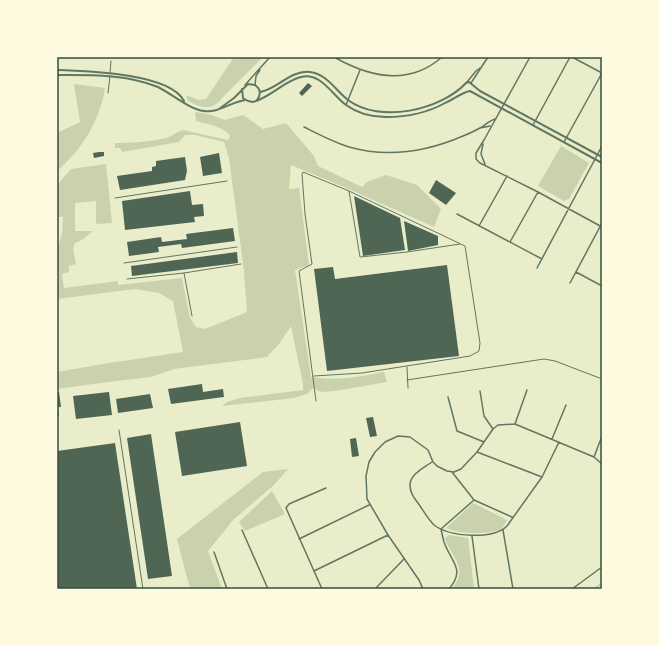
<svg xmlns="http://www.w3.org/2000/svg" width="659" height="646" font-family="Spectral,serif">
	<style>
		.green { fill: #cad2ad }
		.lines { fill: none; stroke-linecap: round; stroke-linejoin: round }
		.stream { stroke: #a3b18a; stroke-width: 1 }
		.building { fill: #4f6655 }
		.service { stroke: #617663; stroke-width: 1 }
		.minor { stroke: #617663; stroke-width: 1.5 }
		.tertiary { stroke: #617663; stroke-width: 2 }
		.neatline { fill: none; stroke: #344e41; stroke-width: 1.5 }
	</style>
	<rect width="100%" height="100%" fill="#e9edc9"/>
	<path class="green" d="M234,57H263L223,97C213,111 201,109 187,100L186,95L199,100L206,99Z
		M74,84L105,88C100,120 82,150 57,171V133L80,122Z
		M195,112L208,114L225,120L243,115L263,129L286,123L314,156L318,166L362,187L367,182L386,175L417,185L441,209L434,227L344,187L291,165L289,189L299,188L309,265L295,270L311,377C336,381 360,377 384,372L387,382L335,391L321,392L313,388L307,394L294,398L222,406L227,402L240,398L303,390V384L291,326L279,344L267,357L174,369L151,377L100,383L57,389V372L109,363L183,352L173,301L159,293L135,289L57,299V251L62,233L63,217H57V185L71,169L106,164L112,223L96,224V201L75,203V231H93L82,240L75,243L73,249L76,264L69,266V272L62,274L64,288L118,281V285L182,278L190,318L196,327L205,329L247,312L244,271L229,158L224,142L195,135H185L179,142L122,152L120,148H115V143C131,143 150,142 166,138C172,136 177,132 183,130L228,140L230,136C224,126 206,124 196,121Z
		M561,146L589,163L569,199L564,201L538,186Z
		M288,469L273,486L234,519L208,551L222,589H190L177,539L263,472Z
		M272,491L285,514L245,531L239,522Z
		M473,503L507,520L501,530C484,534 462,535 446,528Z
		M449,535L468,538L474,589H452C470,566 450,557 445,538Z"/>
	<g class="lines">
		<path class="stream" d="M594,589L602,583"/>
	</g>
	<path class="building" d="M308,83L312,86L302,96L299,93Z
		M99,152H104V156L94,158L93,153Z
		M219,153L222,173L203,176L200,157Z
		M185,157L187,171L185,180L120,190L117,176L152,171V167L156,166V161Z
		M436,180L456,193L446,205L429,193Z
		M190,191L192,205L203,204L204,216L194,217L195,222L125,230L122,201Z
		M354,196L400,218L405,250L363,256Z
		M404,221L438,236V245L408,251Z
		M233,228L235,241L182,248L181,244L158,247L159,252L129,256L127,242L161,237L162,242L187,239L186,234Z
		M237,252L238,263L132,276L131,266Z
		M447,265L459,356L327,371L314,269L333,267L335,279Z
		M202,384L203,392L223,389L224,397L171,404L168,389Z
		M57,392H59L61,407H58L59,416H57Z
		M109,392L112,415L76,419L73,396Z
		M150,394L153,408L118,413L116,399Z
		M373,417L377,436L370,437L366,418Z
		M240,422L247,466L182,476L175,432Z
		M151,434L172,576L148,579L127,438Z
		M356,438L359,456L352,457L350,439Z
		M115,443L137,589H57V451Z"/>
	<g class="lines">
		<path class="service" d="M110,73L111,61
			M108,93L110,76
			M349,191L360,257L407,252L460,244
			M115,198L227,181
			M124,263L237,247
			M184,273L192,316
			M127,279L184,273L241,264
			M407,367L408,388
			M314,376L362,373L470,356L479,351L480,343L465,246L349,191L303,172L302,174L305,214L312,264L299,271L316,401
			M407,380L544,359L555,361L602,379
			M119,430L143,589"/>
		<path class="minor" d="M334,57C369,77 408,87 442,57
			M530,57L484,140L476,153V159L480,163L538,192L602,227
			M572,57L602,73
			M467,82L476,71L480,68
			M471,83L488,57
			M245,85L270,57
			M255,85L256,76L260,70
			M346,105L360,70
			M533,125L570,57
			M304,127C318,134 333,142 349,147C388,158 426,152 463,136C468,134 475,131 480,128C485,125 489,121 495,119
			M480,128L490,126
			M564,142L602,73
			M483,144L481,154L485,164
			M457,214L542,259
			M479,226L507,176
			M510,242L538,192
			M537,268L602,146
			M576,272L602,286
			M570,283L602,223
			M480,391L484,416L493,429
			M448,397L457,431L484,442
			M515,424L527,390
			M552,439L566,405
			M477,452L542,477
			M594,457L602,436
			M432,462C425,467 414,472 411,480C408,488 413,497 418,503C423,510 428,519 434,525C450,537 493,540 507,526L542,477L559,442
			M452,472L474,500L512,517
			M441,529C442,534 443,538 444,542C451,562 466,569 449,589
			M441,529L474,500
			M242,530L268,589
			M503,530L513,589
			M472,536L479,589
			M299,539L369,505
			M214,552L227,589
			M314,571L388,535
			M322,589L286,508L289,504L326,488
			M375,589L404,559
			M423,589L419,580L388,535L367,499L366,476L369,462L375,452L385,442L398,436L410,437L428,450L433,462L437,466L447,471L454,472L461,469L477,452L493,429L498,425L515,424L594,457L602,464
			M572,589L602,567"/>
		<path class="tertiary" d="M57,70C85,71 170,73 184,101
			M57,75C90,75 127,74 158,87C172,94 189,109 204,111C219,113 231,102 245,100
			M242,89L243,98L248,101L253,102
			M470,91L602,163
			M260,92C278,89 290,70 310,72C327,74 336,91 348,100C380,124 441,110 466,83L469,82L480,91L602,157
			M253,102C271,97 284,81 301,77C321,72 332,95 346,105C357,113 372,117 386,117C407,117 427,113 445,103C453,100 462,92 470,91
			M219,109L234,98L248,84L255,85C261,89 261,95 257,100"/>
	</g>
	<rect width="659" height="646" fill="none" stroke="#fefae0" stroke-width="116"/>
	<rect x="58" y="58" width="543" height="530" class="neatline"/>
</svg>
